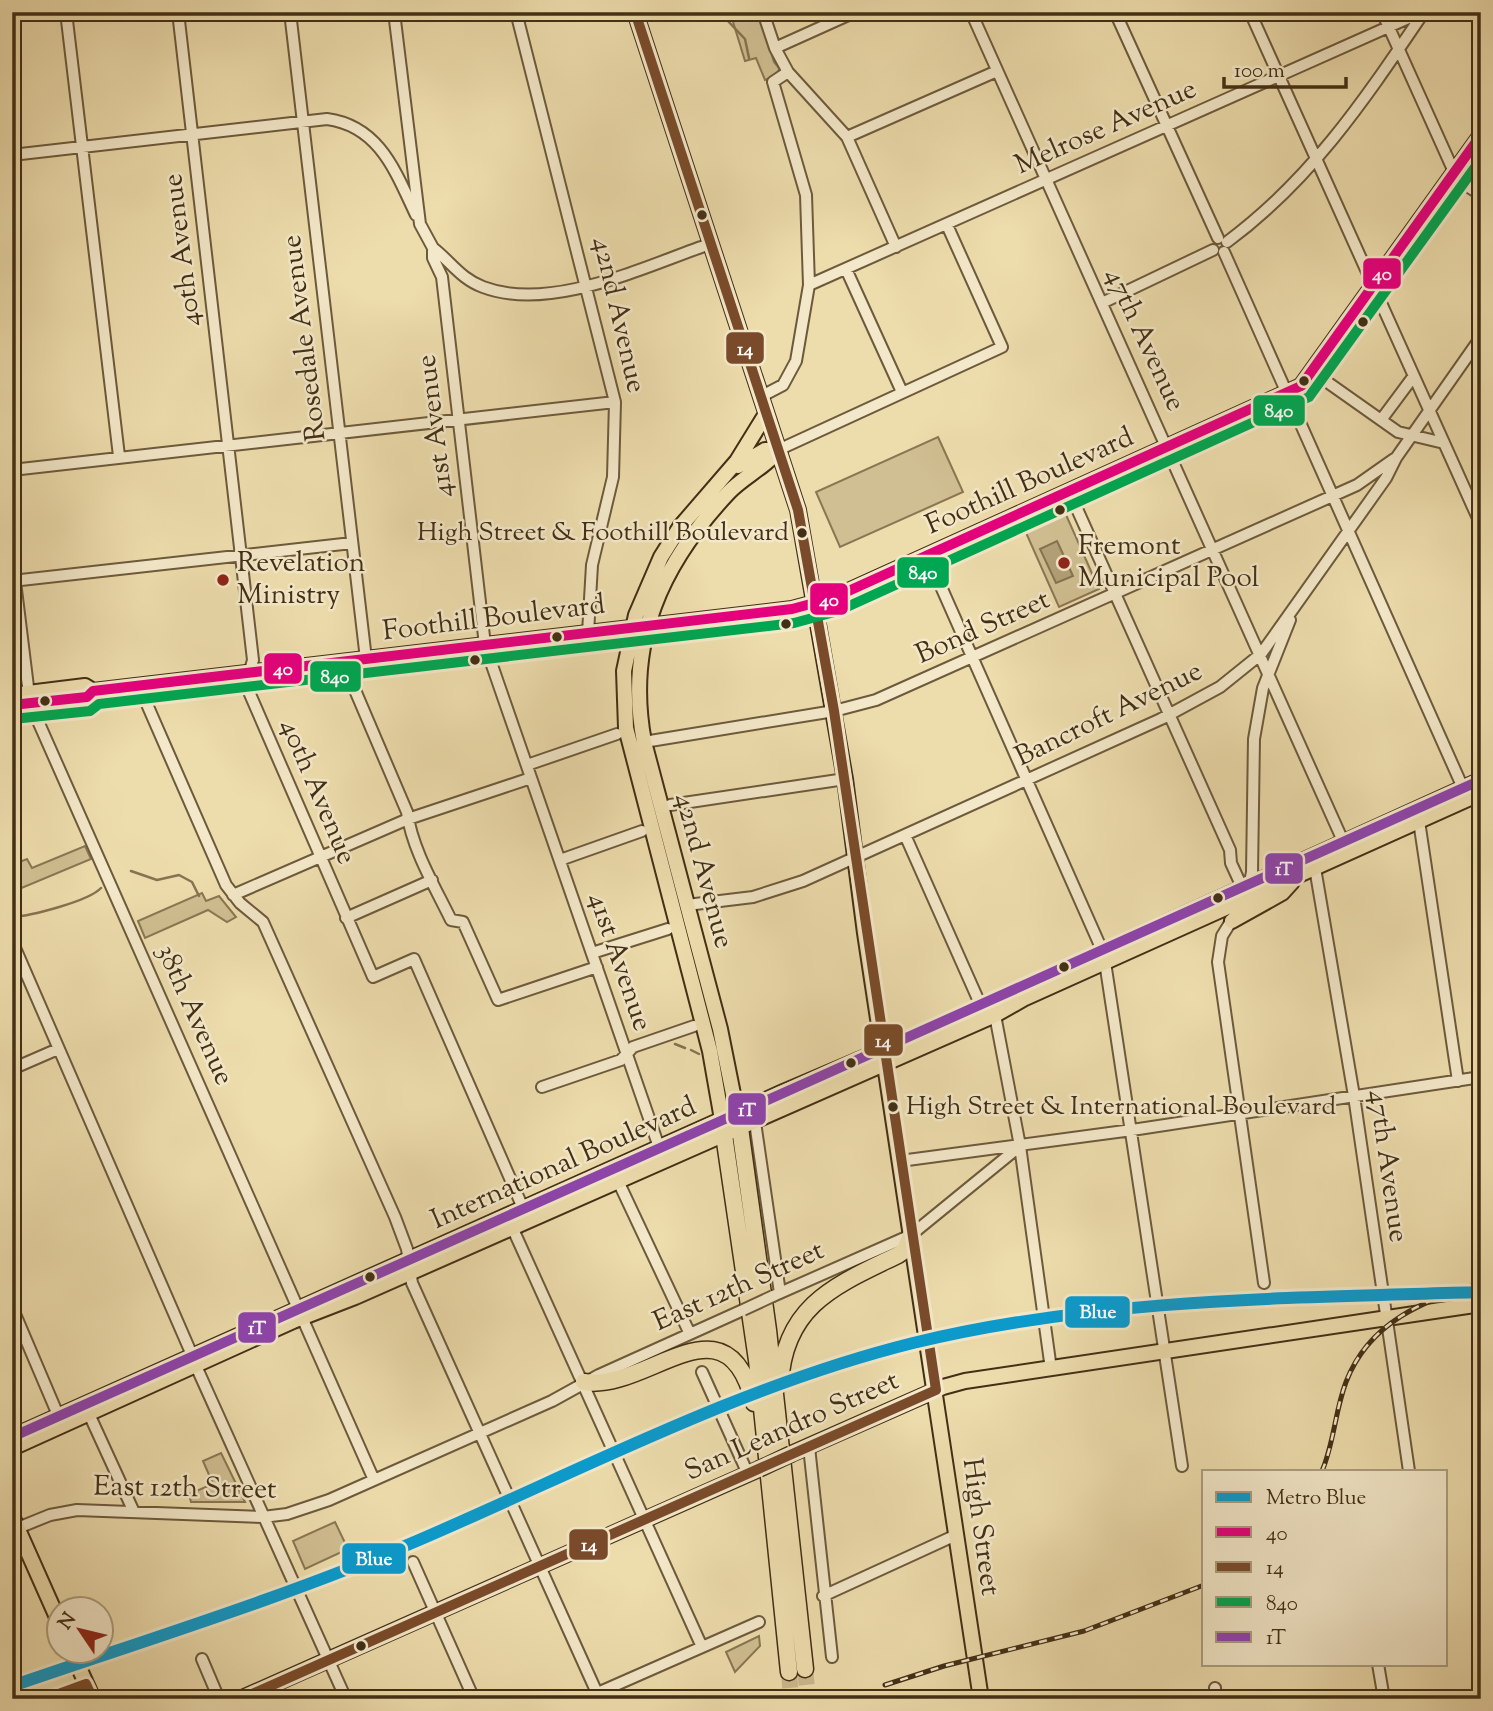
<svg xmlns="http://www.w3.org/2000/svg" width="1493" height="1711" font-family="'Sorts Mill Goudy',serif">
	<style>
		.green { fill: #d0bf92; stroke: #897754; stroke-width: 2 }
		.water { fill: #b3a179; stroke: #867351; stroke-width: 2 }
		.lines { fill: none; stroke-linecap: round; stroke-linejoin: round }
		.stream { stroke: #867351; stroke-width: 2.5 }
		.highway-tunnel { stroke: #cbb98e; stroke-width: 16; stroke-dasharray: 16 8; stroke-linecap: butt }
		.minor-casing { stroke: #6d5a3c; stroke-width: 14 }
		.major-casing { stroke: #422f16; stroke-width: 18 }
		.highway-casing { stroke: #422f16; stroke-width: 19 }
		.minor { stroke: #f3e8c9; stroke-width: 10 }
		.major { stroke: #eddcac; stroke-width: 14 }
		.highway { stroke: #eddcac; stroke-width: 16 }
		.rail-casing { stroke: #422f16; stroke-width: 5 }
		.rail { stroke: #f3e8c9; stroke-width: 2.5; stroke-dasharray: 8; stroke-linecap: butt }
		.minor-bridge-casing { stroke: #6d5a3c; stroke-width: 14; stroke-linecap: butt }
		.major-bridge-casing { stroke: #422f16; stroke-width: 18; stroke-linecap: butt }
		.minor-bridge { stroke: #f3e8c9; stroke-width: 10 }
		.major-bridge { stroke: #eddcac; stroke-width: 14 }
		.bus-1-casing { stroke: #f3e8c9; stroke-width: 16 }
		.bus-2-casing { stroke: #f3e8c9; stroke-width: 16 }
		.bus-3-casing { stroke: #f3e8c9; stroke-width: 16 }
		.bus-4-casing { stroke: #f3e8c9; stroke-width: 16 }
		.bus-1 { stroke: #e5007d; stroke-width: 10 }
		.bus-2 { stroke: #7a4b2a; stroke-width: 10 }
		.bus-3 { stroke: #00a651; stroke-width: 10 }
		.bus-4 { stroke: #8e44ad; stroke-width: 10 }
		.metro-1-casing { stroke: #f3e8c9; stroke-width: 18 }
		.metro-1 { stroke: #0a9bce; stroke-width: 12 }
		.bus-dot { fill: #422f16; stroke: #f3e8c9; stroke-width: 2.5 }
		.poi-dot { fill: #8f2418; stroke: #f3e8c9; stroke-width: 2.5 }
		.labels { text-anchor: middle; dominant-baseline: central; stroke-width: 5; stroke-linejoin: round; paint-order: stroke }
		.bus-label { font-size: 26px; fill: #422f16; stroke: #f3e8c9; text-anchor: end }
		.street-label { font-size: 28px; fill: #422f16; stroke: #f3e8c9 }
		.poi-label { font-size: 28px; fill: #422f16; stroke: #f3e8c9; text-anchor: start }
		.line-badge { stroke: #f3e8c9; stroke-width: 2.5 }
		.badge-label { font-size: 19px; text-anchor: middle; font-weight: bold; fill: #fff }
	</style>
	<rect width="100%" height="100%" fill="#eddcac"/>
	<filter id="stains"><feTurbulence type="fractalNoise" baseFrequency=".00286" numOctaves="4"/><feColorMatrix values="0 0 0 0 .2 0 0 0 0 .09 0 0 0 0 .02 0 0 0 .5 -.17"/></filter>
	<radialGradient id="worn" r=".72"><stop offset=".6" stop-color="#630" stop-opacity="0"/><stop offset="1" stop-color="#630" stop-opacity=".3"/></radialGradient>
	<path class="green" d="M730,12H759L774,62L779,68L778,75L765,80L756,58L745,61Z
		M938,437L963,492L840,547L816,492Z
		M1063,508L1099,589L1059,607L1023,526Z
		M85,846L91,859L12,892V865L27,859L32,868Z
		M202,893L206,901L219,896L236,917L227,922L208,910L145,938L138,921Z
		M221,1453L245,1502H191L189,1494L213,1484L203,1461Z
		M335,1522L348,1549L305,1569L293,1541Z
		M759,1636L760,1646L735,1672L726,1652Z"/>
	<path class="water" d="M1057,541L1073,576L1056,583L1040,549Z"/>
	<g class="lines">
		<path class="stream" d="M724,12L725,18L745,39L749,58
			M131,871L157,880L179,875L192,882L199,896
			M12,917C31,916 89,901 101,888
			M675,1044L685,1048
			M691,1050L699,1054"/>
		<path class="highway-tunnel" d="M805,1669L808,1699
			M789,1672L791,1699"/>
		<g class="minor-casing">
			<path id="minor" d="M66,12L119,456
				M178,12L253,660L246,685L373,977L414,959L523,1208
				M290,12L366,659
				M394,12L420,224L433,248V258L442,277L485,645L659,1147
				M516,12L615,402L613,477L592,565L588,633
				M763,12L775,48L788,72L847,137L896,247
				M971,12L1343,841
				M1115,12L1218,238
				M1250,12L1481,525
				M1382,12L1454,172L1461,182L1481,195
				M775,48L855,12
				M847,137L997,71
				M12,155L327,119C380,126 396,173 416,215
				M1227,242C1312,179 1365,99 1424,12
				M433,248C451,262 461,279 483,287C551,313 645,266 710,244
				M1224,252L1463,788
				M846,269L902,392
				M809,285L1422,12
				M1102,303L1213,250
				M1313,372L1398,432L1444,443
				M760,397L783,385L796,361L809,285L806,195L773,82L788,72
				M1381,420L1413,377
				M778,450L1002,347L947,225
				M12,470L615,402
				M1069,491L1230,850L1231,863L1242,887
				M927,555L1102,950
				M12,557L30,703L374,1480
				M12,581L352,543
				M343,662L407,812C412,849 435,887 451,920L463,922L498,1000L597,967
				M139,686L226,885L240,903L263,922L395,1217L407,1249L412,1283L597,1693
				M644,742L834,711L876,700L1357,485L1394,459
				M527,765L617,734
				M670,805L845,779
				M1419,821L1458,1081
				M905,835L981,1006
				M560,860L642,831
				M1315,868L1354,1096L1409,1471
				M1249,888L1252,872L1254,739L1263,688L1290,620
				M233,895L408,819L531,778
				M687,905L753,897L803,881L1161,719L1220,687L1261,654L1386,478L1396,458L1481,337
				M1235,915L1222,936L1218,962L1264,1283
				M346,918L432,880
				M12,941L192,1355
				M592,953L668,929
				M1105,962L1182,1466
				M995,1015L1020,1146L1051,1369
				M12,1069L58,1049
				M542,1087L621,1060L633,1047L694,1026
				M755,1122L780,1293
				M900,1161L1132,1130L1481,1077
				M618,1181L690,1334
				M512,1227L702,1647
				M773,1296L911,1235L1020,1146
				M12,1307L58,1415
				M196,1366L346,1699
				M702,1372L748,1474
				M89,1414L133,1510
				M809,1447L832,1657
				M13,1530L50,1515L77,1510L263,1517L287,1514L329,1500L552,1401L599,1375L743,1310
				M413,1562L474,1699
				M823,1596L956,1535
				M202,1659L219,1699
				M1378,1664L1384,1699
				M1215,1688L1216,1699
				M584,1699L759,1622"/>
		</g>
		<g class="major-casing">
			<path id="major" d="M635,12L798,510L845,779L865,933L981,1699
				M738,466L765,450H778
				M12,695L85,686L93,691
				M12,705L87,697L93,691L792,609L833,598L1301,386L1481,135
				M1232,921L1282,893L1292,882
				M738,1119L720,1029L644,742C625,641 662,563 729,492C743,477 767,466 778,450
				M723,1125L710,1051L626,728L624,671L636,615L661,557L680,527L737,461L766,414
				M12,1437L781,1093L929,1030L1481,780
				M12,1448L293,1321L355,1297L995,1015L1025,998L1481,793
				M791,1454L943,1387L965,1381L1481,1304
				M12,1516L60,1624
				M72,1652L93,1699
				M240,1699L759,1469"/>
		</g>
		<g class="highway-casing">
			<path id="highway" d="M740,1128L768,1330L805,1669
				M724,1135L757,1360L789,1672
				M584,1382C648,1392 726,1291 754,1403
				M780,1384C784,1305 836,1285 898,1255L905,1250L911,1235"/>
		</g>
		<use href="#minor" class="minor"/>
		<use href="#major" class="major"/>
		<use href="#highway" class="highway"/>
		<g class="rail-casing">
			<path id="rail" d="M1322,1471C1334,1443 1335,1411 1346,1382C1369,1322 1424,1300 1481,1283
				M885,1685L944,1666L1084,1631L1204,1585"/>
		</g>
		<use href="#rail" class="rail"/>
		<g class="minor-bridge-casing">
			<path id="minor-bridge" d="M743,1310L773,1296"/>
		</g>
		<g class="major-bridge-casing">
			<path id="major-bridge" d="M759,1469L791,1454"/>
		</g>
		<use href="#minor-bridge" class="minor-bridge"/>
		<use href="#major-bridge" class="major-bridge"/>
		<g class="bus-1-casing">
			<path id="bus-1" d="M12,705L87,697L93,691L792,609L833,598L1301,386L1481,135"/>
		</g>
		<g class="bus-2-casing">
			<path id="bus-2" d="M635,12L798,510L834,711L936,1390
				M45,1699L86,1684L93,1699
				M241,1699L936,1390"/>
		</g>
		<g class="bus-3-casing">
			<path id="bus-3" d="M13,719L90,711L99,704L794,623L838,611L1309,397L1481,159"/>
		</g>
		<g class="bus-4-casing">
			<path id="bus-4" d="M12,1437C502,1218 992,1001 1481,780"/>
		</g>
		<use href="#bus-1" class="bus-1"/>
		<use href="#bus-2" class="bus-2"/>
		<use href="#bus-3" class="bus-3"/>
		<use href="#bus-4" class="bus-4"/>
		<g class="metro-1-casing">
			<path id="metro-1" d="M12,1686C149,1639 286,1597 419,1540C582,1470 740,1386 913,1343C1098,1298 1291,1298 1481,1292"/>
		</g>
		<use href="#metro-1" class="metro-1"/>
	</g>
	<g class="bus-dot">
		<circle cx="702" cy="215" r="6"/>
		<circle cx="1363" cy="322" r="6"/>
		<circle cx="1304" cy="381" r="6"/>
		<circle cx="1060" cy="510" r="6"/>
		<circle cx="802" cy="533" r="6"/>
		<circle cx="786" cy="624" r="6"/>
		<circle cx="557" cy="637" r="6"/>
		<circle cx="475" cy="660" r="6"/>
		<circle cx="45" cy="701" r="6"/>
		<circle cx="1218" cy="898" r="6"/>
		<circle cx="1064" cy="967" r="6"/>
		<circle cx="851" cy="1063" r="6"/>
		<circle cx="893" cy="1107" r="6"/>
		<circle cx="370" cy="1277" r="6"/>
		<circle cx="361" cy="1646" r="6"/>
	</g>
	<g class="poi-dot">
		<circle cx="1064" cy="563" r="7"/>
		<circle cx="223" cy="580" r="7"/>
	</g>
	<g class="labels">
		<g class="bus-label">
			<text x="789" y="533">High Street &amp; Foothill Boulevard</text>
			<text x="906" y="1107" text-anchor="start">High Street &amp; International Boulevard</text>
		</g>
		<g class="street-label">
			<text transform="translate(1106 128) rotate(-24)">Melrose Avenue</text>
			<text transform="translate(183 250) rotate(-97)">40th Avenue</text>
			<text transform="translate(618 315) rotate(77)">42nd Avenue</text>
			<text transform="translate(305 338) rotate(-97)">Rosedale Avenue</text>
			<text transform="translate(1144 340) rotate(65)">47th Avenue</text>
			<text transform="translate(436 426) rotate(-97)">41st Avenue</text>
			<text transform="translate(1030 482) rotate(-24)">Foothill Boulevard</text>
			<text transform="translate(494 619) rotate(-7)">Foothill Boulevard</text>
			<text transform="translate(983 628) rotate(-24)">Bond Street</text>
			<text transform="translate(1109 715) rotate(-26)">Bancroft Avenue</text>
			<text transform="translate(317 792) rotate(67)">40th Avenue</text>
			<text transform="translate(703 871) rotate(75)">42nd Avenue</text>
			<text transform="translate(619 962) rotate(71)">41st Avenue</text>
			<text transform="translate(194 1015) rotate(66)">38th Avenue</text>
			<text transform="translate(564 1164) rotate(-24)">International Boulevard</text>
			<text transform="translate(1387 1166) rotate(82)">47th Avenue</text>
			<text transform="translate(739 1287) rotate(-24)">East 12th Street</text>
			<text transform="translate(792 1427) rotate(-24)">San Leandro Street</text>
			<text transform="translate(185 1489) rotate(1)">East 12th Street</text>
			<text transform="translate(980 1527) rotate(82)">High Street</text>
		</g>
		<g class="poi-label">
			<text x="1078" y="547">Fremont<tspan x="1078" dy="32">Municipal Pool</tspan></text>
			<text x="237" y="564">Revelation<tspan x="237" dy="32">Ministry</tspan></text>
		</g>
	</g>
	<g class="line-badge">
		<rect x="1362" y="257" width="40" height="33" rx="7" fill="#e5007d"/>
		<rect x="725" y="331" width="40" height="34" rx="7" fill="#7a4b2a"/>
		<rect x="1252" y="394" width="54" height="33" rx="7" fill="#00a651"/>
		<rect x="896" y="556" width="54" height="33" rx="7" fill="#00a651"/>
		<rect x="809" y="582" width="40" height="34" rx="7" fill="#e5007d"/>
		<rect x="263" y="652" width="40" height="33" rx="7" fill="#e5007d"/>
		<rect x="309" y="660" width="53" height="33" rx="7" fill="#00a651"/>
		<rect x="1264" y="852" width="40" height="33" rx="7" fill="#8e44ad"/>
		<rect x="863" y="1023" width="41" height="34" rx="7" fill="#7a4b2a"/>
		<rect x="727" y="1092" width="40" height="34" rx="7" fill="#8e44ad"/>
		<rect x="1064" y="1295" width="67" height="34" rx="7" fill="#0a9bce"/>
		<rect x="237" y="1311" width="40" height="33" rx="7" fill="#8e44ad"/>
		<rect x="568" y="1528" width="41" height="33" rx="7" fill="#7a4b2a"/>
		<rect x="341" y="1542" width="66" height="33" rx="7" fill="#0a9bce"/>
	</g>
	<g class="badge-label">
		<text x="1382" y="280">40</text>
		<text x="745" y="355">14</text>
		<text x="1279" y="417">840</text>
		<text x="923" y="579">840</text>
		<text x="829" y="606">40</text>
		<text x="283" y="675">40</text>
		<text x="335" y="683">840</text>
		<text x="1284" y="875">1T</text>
		<text x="883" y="1047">14</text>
		<text x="747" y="1116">1T</text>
		<text x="1098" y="1318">Blue</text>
		<text x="257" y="1334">1T</text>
		<text x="589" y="1551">14</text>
		<text x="374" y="1565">Blue</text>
	</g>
	<rect width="1493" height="1711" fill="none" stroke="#eddcac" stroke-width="42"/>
	<rect x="14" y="14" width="1465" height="1683" fill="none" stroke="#422f16" stroke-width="3.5"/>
	<rect x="21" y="21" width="1451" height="1669" fill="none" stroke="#422f16" stroke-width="2"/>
	<rect x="1202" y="1470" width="245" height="196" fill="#f3e8c9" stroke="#ac9e81" stroke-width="2"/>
	<rect x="1216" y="1492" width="35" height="10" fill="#0a9bce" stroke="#ac9e81" stroke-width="2"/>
	<text x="1266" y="1504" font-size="21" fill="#422f16">Metro Blue</text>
	<rect x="1216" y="1527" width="35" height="10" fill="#e5007d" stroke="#ac9e81" stroke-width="2"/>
	<text x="1266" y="1540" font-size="21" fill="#422f16">40</text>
	<rect x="1216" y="1562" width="35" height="10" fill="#7a4b2a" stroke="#ac9e81" stroke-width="2"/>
	<text x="1266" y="1574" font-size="21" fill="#422f16">14</text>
	<rect x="1216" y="1597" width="35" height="10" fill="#00a651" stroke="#ac9e81" stroke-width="2"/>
	<text x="1266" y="1610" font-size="21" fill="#422f16">840</text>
	<rect x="1216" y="1632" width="35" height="10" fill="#8e44ad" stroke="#ac9e81" stroke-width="2"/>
	<text x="1266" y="1644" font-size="21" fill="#422f16">1T</text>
	<g transform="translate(80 1630) rotate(305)"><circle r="33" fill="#f3e8c9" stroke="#ac9e81" stroke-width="2"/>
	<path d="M0-5L12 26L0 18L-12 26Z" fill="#8f2418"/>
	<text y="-10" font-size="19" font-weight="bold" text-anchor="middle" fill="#422f16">N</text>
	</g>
	<path d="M1224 77v10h122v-10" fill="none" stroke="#422f16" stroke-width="3.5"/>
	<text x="1234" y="77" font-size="21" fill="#422f16" stroke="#f3e8c9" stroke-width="5" paint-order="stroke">100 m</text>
	<rect width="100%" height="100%" filter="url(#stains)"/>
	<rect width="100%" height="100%" fill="url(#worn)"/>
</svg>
